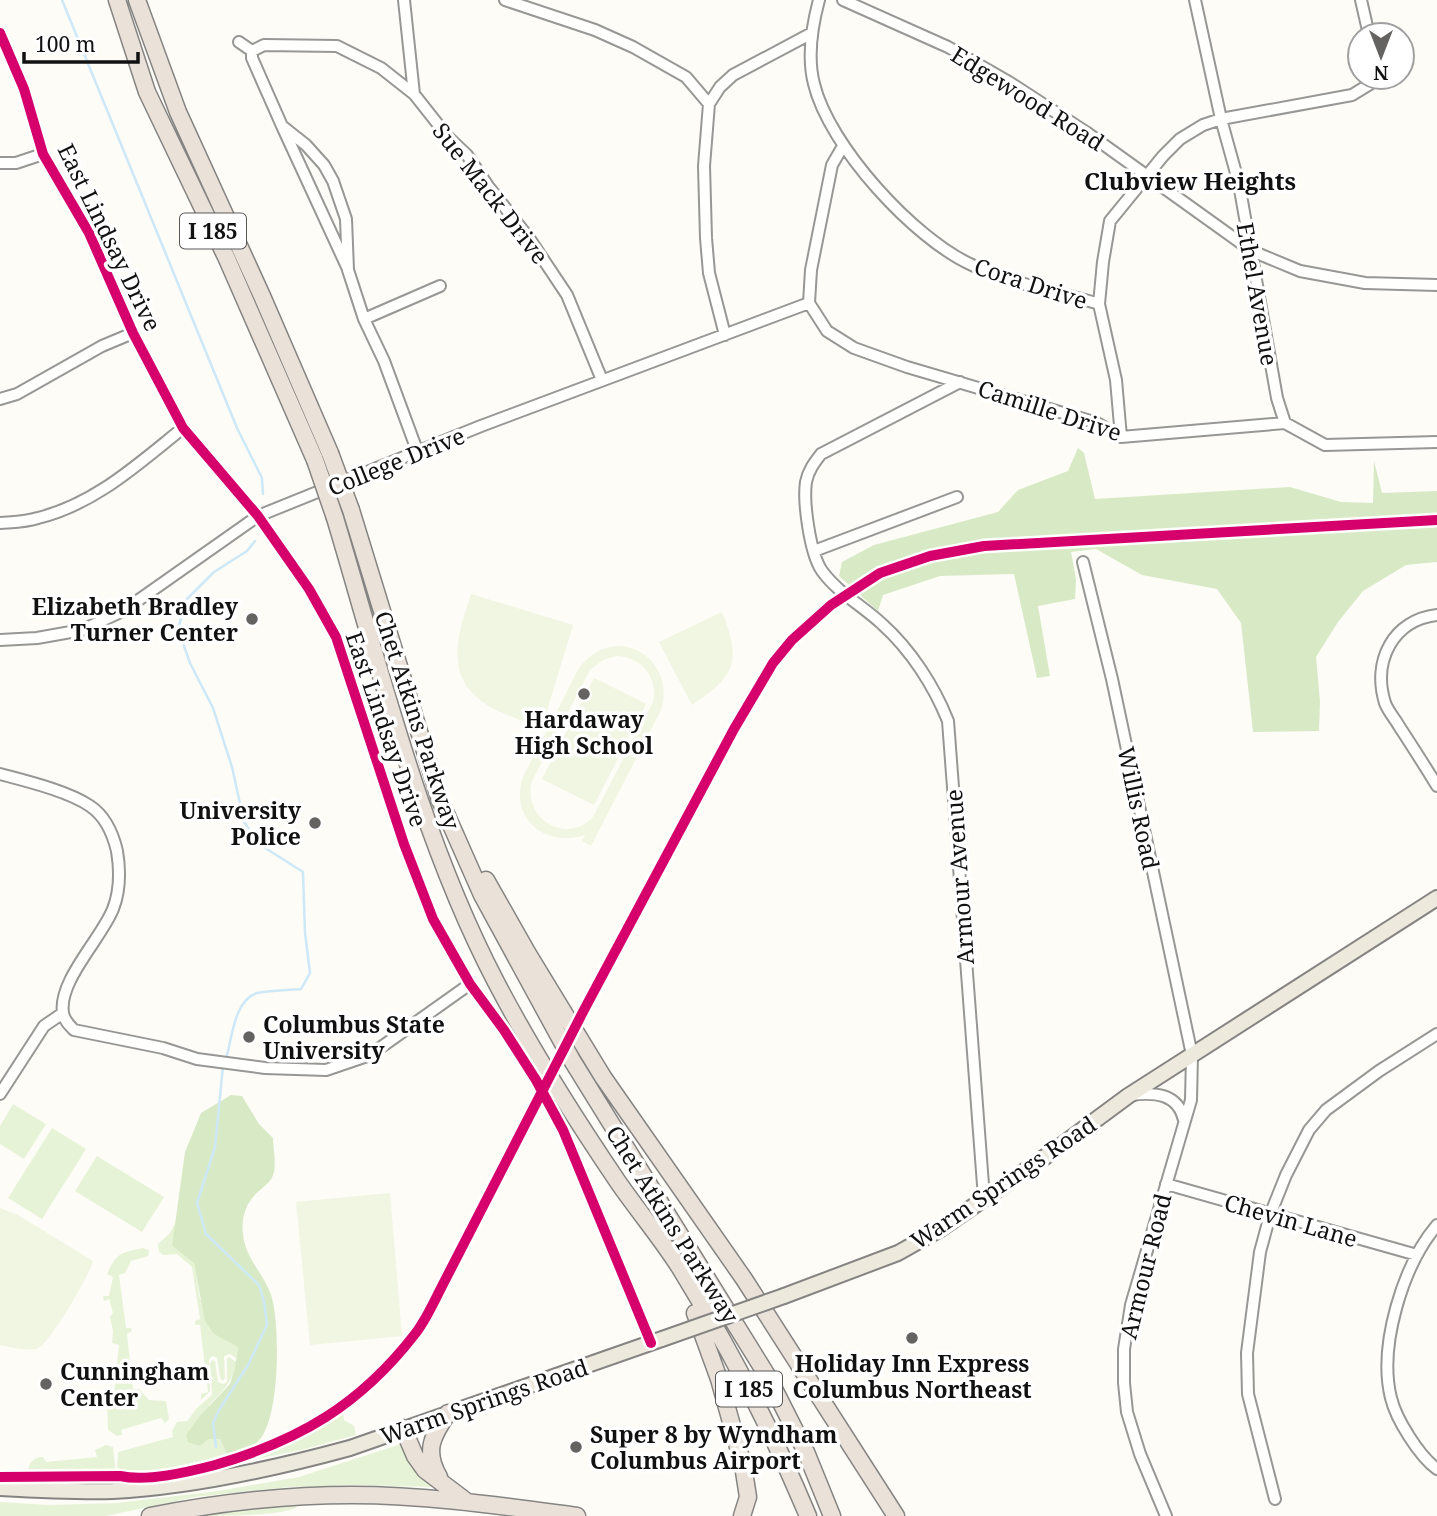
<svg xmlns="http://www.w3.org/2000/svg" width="1437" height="1516" font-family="'Noto Serif',serif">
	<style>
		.green { fill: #e7f3d7 }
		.forest { fill: #d8eac5 }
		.pitch { fill: #f0f6e1; fill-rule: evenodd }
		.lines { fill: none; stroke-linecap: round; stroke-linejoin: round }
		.stream { stroke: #cde8f7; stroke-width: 2.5 }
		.minor-casing { stroke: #979795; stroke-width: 14 }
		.major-casing { stroke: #858482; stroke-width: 18 }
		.highway-casing { stroke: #858482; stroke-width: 19 }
		.minor { stroke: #fffffe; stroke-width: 10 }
		.major { stroke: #ede9dc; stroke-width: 14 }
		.highway { stroke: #eae1d8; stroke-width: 16 }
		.major-bridge-casing { stroke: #858482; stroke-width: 18; stroke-linecap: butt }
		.highway-bridge-casing { stroke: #858482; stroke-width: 19; stroke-linecap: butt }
		.major-bridge { stroke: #ede9dc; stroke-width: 14 }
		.highway-bridge { stroke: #eae1d8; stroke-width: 16 }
		.cycleway-casing { stroke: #fff; stroke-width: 15 }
		.cycleway { stroke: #d6006c; stroke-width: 10 }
		.poi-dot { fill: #646362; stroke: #fff; stroke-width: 2.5 }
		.labels { text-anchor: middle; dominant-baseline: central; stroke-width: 7; stroke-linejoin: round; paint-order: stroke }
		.shield { fill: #fff; stroke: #585858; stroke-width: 2 }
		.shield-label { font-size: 21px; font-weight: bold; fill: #111 }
		.street-label { font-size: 23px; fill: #111; stroke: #fff }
		.poi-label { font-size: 23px; font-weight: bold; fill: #111; stroke: #fff; text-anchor: start }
		.neighbourhood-label { font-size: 24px; font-weight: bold; fill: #111; stroke: #fff }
	</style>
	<rect width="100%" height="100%" fill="#fdfcf7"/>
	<path class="green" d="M13,1104L46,1124L24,1159L0,1144V1126Z
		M52,1128L86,1149L42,1219L8,1198Z
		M97,1156L164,1197L142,1232L75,1191Z
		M177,1220L172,1246L194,1263L200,1299L238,1346L236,1358L230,1354L224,1356L225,1378L223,1381L220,1378L217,1358L213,1356L209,1359L210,1391L201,1400V1394L208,1392L200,1325H195V1321L200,1319L192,1267L177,1254L163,1255L159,1252L158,1244L170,1233Z
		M143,1248L149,1250L148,1256L131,1261L125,1273L119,1275L126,1328H131L132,1331L127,1334L133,1389H139L149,1400L166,1401L169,1419L165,1423L161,1418L121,1430L122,1435L117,1436L108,1430L107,1396L114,1395L119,1345L112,1343L113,1331L110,1317L113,1313L109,1299L104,1301L103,1296H109L113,1277L107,1274C117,1252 121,1253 143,1248Z
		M229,1357L236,1362C233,1382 222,1392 209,1405L208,1439H220L227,1453L247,1452C212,1464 158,1483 120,1474L117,1467L118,1452L173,1437L172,1431L177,1422L187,1421L197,1408L212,1395L210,1364L212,1360L215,1361L218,1382L223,1384L227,1382V1359Z
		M343,1410L344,1420L354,1426L356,1435L301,1450L213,1468L281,1444Z
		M404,1443L435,1487L356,1485L290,1487L195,1497L106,1516H0V1502L49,1505L117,1503L218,1491L299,1477Z
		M106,1445L113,1447L116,1474H27C29,1464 32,1457 43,1457L46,1462L97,1457L95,1450Z
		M297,1504L296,1508C280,1516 214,1516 192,1516Z"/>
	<path class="forest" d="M1078,448L1084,453L1095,499L1290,487L1341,502L1373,503L1374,461L1382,493L1437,491V562L1406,565L1363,591L1338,622L1316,657L1320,701L1319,731L1253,732L1241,623L1217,589L1142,575L1096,549L1071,552L1076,579L1075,599L1038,606L1050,676L1037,678L1014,574L940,576L883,595L878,611L839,576L842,562L874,545L998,512L1018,490L1068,471Z
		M231,1095L242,1096L259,1124L273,1138C273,1149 277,1165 273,1175C271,1182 264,1186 259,1191C246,1202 241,1217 243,1234C245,1257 262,1272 270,1292C281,1319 280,1417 260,1439C251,1450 240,1452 227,1454L220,1439H208L200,1446L188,1442L186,1435L199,1417L230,1384L235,1367L238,1347L214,1334L205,1321L194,1263L172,1246L185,1152L201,1113Z"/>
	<path class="pitch" d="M471,594L573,625L542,727C495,712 448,697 459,637C461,622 467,608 471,594Z
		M722,612C742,662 735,676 692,705L659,642Z
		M619,646C652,648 671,679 661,710L591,846L582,841L585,835C545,848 509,818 523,777L579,668C590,654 601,647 619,646ZM616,656C642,657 658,677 653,702L593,817C566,846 522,818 532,781L590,670L603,660Z
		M594,678L646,704L594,805L542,779Z
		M390,1193L402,1336L310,1345L296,1202Z
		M0,1208L18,1215L93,1261C89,1276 50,1343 38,1348C27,1352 11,1347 0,1345Z"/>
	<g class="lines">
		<path class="stream" d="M62,0L237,428L262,478L263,494
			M226,1059C232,1039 234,1000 257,993C271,990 287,990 301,989L310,973L305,933L303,872L259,844L244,822L232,767L213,708L190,663L178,629L186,600L214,572L247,551L255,541
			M216,1447L213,1423L219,1410L248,1365L267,1325L264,1301L259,1285L206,1234L197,1203L215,1147L223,1066"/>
		<g class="minor-casing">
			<path id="minor" d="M404,0L414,94L448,137L467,155L488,186L529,238L567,295L602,380
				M505,0L595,30L633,47L686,77L709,104
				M819,0C812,26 807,57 814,84C829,146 914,239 972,265C1012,284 1057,291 1099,304
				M843,0L948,47L1009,82L1086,132L1252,251L1300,271L1365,283L1437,285
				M1195,0L1221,119L1239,184L1277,398L1285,423
				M1361,0L1369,35
				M0,33L24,89L43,154L89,233L133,333L183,428L258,516L309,589L336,637L404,844L433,919L470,984L504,1030L536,1080L563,1130L651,1343
				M239,42L252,51V58L282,126L306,145L324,165L333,181L346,219L348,270L364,319L384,361L418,453
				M252,51L264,45L337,46L381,68L414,94
				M282,126L347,267
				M0,163H16L43,154
				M809,303L827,331L854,348L907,367L1097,423L1121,437L1285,423L1325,445L1437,442
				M809,303L811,270L832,165L843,146
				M364,319L440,286
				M725,335L709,273L706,238L704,166L709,104L720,87L733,75L812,33
				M960,382L821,454C814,463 808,471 806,482C803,502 810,554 822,571C838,593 863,606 882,624C911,650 934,686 948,721L984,1198
				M0,399L17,394L102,346L133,333
				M1121,437L1116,380L1099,304L1103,262L1110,221L1163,156L1180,139L1203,125L1221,119L1352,95L1370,84L1372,77
				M0,523C12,522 26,522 38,518C95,504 138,464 183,428
				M814,551L957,497
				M1083,562L1112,679L1192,1055L1191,1100L1131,1305L1124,1349V1383L1127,1412L1140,1454L1166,1516
				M1437,615C1393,620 1372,661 1385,703C1388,711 1395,719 1399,726C1412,746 1425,766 1437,786
				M0,640L37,638L82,630L123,611L258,516L481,426L809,303
				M0,774C26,781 68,791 90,806C105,816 113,834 117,851C120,869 120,891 113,909C101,939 58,981 63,1013C64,1020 69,1025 74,1030L163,1048L197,1059L265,1068L326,1070L370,1055L470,984
				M0,1094L44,1026L63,1013
				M1131,1095C1154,1092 1178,1093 1184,1120
				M1166,1184L1417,1255
				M1437,1225C1403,1265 1378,1346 1391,1398C1396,1419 1419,1456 1437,1469
				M1275,1499L1248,1394L1247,1353L1260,1252L1270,1215L1286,1175L1309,1130L1326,1110L1379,1071L1437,1034"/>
		</g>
		<g class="major-casing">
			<path id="major" d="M784,1296L898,1253L939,1230L1055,1150L1128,1096L1437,898
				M0,1488C37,1490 75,1492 113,1491C192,1487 273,1469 350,1448L662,1339"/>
		</g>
		<g class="highway-casing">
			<path id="highway" d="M117,0L147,92L227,259L315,460
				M137,0L178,112L262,296L330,453
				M351,510L440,800L482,895L573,1062L768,1377L806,1452L832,1516
				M335,518C381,671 421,839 496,982C532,1051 574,1117 618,1182C638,1211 661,1238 680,1268C729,1347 772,1430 808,1516
				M486,880L528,954L603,1077L744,1279L896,1516
				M695,1313L719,1379L743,1465L748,1497L742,1516
				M403,1428L415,1456L425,1470L466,1501
				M439,1477C424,1451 432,1436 448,1413
				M150,1516C216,1503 285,1495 352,1495C428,1495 502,1506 577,1516"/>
		</g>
		<use href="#minor" class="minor"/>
		<use href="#major" class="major"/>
		<use href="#highway" class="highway"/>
		<g class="major-bridge-casing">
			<path id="major-bridge" d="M662,1339L784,1296"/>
		</g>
		<g class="highway-bridge-casing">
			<path id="highway-bridge" d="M330,453L351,510
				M315,460L335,518"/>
		</g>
		<use href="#major-bridge" class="major-bridge"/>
		<use href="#highway-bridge" class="highway-bridge"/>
		<g class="cycleway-casing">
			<path id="cycleway" d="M0,33L24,89L43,154L89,233L133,333L183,428L258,516L309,589L336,637L404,844L433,919L470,984L504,1030L536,1080L563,1130L651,1343
				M0,1477L120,1476C147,1482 188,1472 215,1465C300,1440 360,1405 415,1334C425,1321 432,1306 439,1292L585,1008L734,729L773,663L792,640L831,605L880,573L930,556L984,546L1437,520"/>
		</g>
		<use href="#cycleway" class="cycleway"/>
	</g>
	<g class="poi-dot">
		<circle cx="252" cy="619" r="7"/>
		<circle cx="584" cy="694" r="7"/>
		<circle cx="315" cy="823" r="7"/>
		<circle cx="249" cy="1037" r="7"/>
		<circle cx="912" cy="1338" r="7"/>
		<circle cx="46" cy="1384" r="7"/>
		<circle cx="576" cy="1447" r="7"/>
	</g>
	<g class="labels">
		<g class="shield">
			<rect x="180" y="213.5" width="66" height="35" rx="5"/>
			<rect x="716" y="1371.5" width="66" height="35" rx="5"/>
		</g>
		<g class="shield-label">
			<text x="213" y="231">I 185</text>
			<text x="749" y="1389">I 185</text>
		</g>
		<g class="street-label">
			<text transform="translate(1028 98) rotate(32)">Edgewood Road</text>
			<text transform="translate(491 193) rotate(52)">Sue Mack Drive</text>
			<text transform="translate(110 237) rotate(64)">East Lindsay Drive</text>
			<text transform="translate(1031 283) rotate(18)">Cora Drive</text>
			<text transform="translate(1258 294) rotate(80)">Ethel Avenue</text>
			<text transform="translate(1050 410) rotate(18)">Camille Drive</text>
			<text transform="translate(396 461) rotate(-22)">College Drive</text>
			<text transform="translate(418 720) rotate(72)">Chet Atkins Parkway</text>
			<text transform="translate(387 729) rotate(71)">East Lindsay Drive</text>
			<text transform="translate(1139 808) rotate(78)">Willis Road</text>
			<text transform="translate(959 877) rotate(-94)">Armour Avenue</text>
			<text transform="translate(1003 1182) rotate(-34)">Warm Springs Road</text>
			<text transform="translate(1291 1220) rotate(16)">Chevin Lane</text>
			<text transform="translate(673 1224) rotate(58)">Chet Atkins Parkway</text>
			<text transform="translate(1145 1266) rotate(-76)">Armour Road</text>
			<text transform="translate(484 1401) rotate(-19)">Warm Springs Road</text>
		</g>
		<g class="poi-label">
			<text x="238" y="606" text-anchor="end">Elizabeth Bradley<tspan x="238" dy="26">Turner Center</tspan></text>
			<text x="584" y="719" text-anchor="middle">Hardaway<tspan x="584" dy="26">High School</tspan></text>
			<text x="301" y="810" text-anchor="end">University<tspan x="301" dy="26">Police</tspan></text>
			<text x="263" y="1024">Columbus State<tspan x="263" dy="26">University</tspan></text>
			<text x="912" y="1363" text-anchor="middle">Holiday Inn Express<tspan x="912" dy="26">Columbus Northeast</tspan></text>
			<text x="60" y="1371">Cunningham<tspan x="60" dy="26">Center</tspan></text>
			<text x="590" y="1434">Super 8 by Wyndham<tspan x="590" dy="26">Columbus Airport</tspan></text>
		</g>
		<g class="neighbourhood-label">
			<text x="1190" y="180">Clubview Heights</text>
		</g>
	</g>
	<g transform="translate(1381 56) rotate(180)"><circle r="33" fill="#ffffff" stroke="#a0a0a0" stroke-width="2"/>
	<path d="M0-5L12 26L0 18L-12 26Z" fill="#646362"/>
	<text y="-10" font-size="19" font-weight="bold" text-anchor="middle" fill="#111111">N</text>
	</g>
	<path d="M24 52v10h114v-10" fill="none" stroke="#111111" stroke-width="3.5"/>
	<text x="35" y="52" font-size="21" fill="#111111" stroke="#ffffff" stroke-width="5" paint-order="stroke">100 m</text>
</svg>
